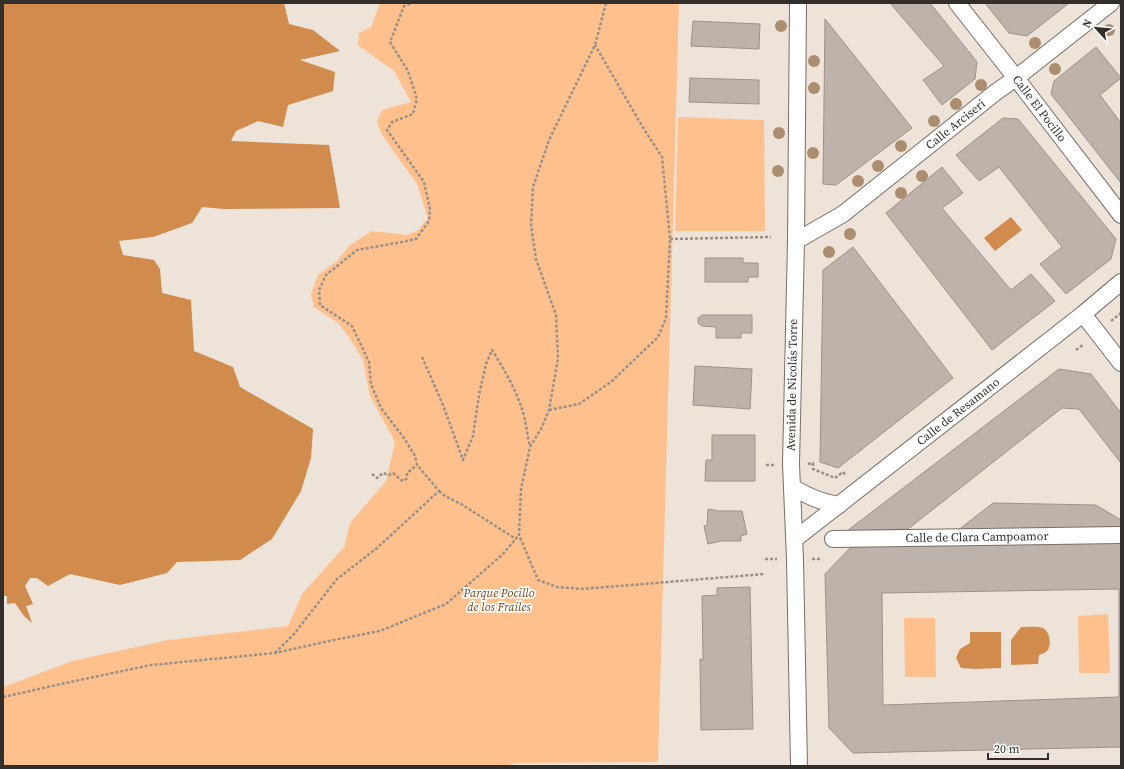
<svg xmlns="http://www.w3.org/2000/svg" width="1124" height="769" font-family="'Source Serif 4',serif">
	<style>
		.green { fill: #fec18d }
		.water { fill: #d08b4d }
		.building { fill: #beb3aa; stroke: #9d928a; fill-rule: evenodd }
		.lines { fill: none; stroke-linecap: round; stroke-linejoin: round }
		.street-casing { stroke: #786e66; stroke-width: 18 }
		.path { stroke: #989088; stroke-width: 2.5; stroke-dasharray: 3 2; stroke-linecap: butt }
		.street { stroke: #fff; stroke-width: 16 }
		.tree { fill: #ab8d6f }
		.labels { text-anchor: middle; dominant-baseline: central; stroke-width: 3.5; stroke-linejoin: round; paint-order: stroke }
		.street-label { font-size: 12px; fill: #322e2a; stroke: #fff }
		.park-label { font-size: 12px; font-style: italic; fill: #754618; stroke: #fff }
	</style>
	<rect width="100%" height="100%" fill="#eee3d9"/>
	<path class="green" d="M380,3H679L658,762L518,763L503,766H3V687L72,661L168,640L288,626L302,594L344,547L350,523L386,481L395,442L370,396L363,360L351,340L338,323L314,307L311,294L318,275L336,262L350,245L372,231L408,235L418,230L428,218L417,184L382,135L377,122L382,110L411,102L394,71L358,45L359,33L371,27Z
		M678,117L764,120L765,231H675Z
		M1108,614L1110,673H1079L1078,616Z
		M904,618H935L936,677H905Z"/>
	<path class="water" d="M3,3H284L289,24L313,30L340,51L300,60L335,72L333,91L288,105L283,127L258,121L236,131L231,141L329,145L340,208L224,209L202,207L192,223L153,237L119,241L123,255L154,260L160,269L162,293L191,300L194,351L233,367L240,387L313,429L311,458L301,491L272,539L240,560L177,562L167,573L120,585L70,574L48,586L37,578H30L25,586L33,604L26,606L32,623L24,616L15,603L7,604V596H3Z
		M1011,217L1022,230L995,251L984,238Z
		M1021,627C1027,627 1038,626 1043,628C1050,632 1052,645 1047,651C1045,653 1042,654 1039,655L1038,664L1011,665V640Z
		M970,632H1001V668L976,669L961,668L956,658L960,649L970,643Z"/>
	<path class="building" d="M890,3H930L977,62L975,79L942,105L923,80L944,66Z
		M985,3H1067L1068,4L1027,36L1009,33Z
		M825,19L912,128L836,185L823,184Z
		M693,21L760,24L759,49L691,46Z
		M1096,47L1121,78L1100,95L1121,123V183L1051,94L1054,81Z
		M690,78L759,80V104L689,102Z
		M1003,118L1018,119L1116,239L1111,259L1066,294L1040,264L1062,247L999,167L979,181L956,155Z
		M942,167L963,193L942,208L1011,290L1031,274L1055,301L992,350L886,213Z
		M853,247L953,378L838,468L820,462L823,270Z
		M705,258H743V263H758V277H748V282H705Z
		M702,315H752V333H741V338H716V327L702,326L698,323V318Z
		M695,366L752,369L750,409L693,405Z
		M1059,369L1091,374L1121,413V463L1079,409L1062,408L908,529L847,531Z
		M712,435H755V481H705L706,460H712Z
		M993,503L1096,505L1121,520V529L957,531Z
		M708,509L719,511H742L747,534L741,536V541H721L708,544L704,526L707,525Z
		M1121,539V747L853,753L829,728L825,574L852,546ZM1119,589V697L883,705L882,593Z
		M750,587L753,729L701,730L700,659L703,660L702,596L717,595V588Z"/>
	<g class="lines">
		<g class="street-casing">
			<g id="street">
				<path d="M798,3L796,241L791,464L795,559L799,766"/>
				<path id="s1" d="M957,3L1016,78L1121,215"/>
				<path id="s2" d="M796,241L843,214L996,92L1016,78L1111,3"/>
				<path d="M1083,314L1121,363"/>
				<path d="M792,487C810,497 818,501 839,505"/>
				<path id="s3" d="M795,539L1083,314L1121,282"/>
				<path id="s4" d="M833,539L1121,535"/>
			</g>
		</g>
		<path class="path" d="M606,3L595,45L549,140L533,187L531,225L536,259L556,315L558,359L549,410L542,427L530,447L521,489L519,535L538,580L557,587L583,589L764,574
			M670,239L771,237
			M1111,321L1121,313
			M1076,350L1084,344
			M422,357L443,405L463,460L473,436L479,395L486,364L492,350C503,367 516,390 522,409C526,421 527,434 530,447
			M549,410L579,404L611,382L658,337L666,318L670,239L662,157L642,126L595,45
			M808,464L813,463V469L835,478L843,472L846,476
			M766,465H774
			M372,474L377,478L383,473L389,475L393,473L401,480L404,481L407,478V473L417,465
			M439,491L445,496L461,504L516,539
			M765,559H777
			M812,559H822
			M275,653L294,634L337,579L377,548L439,491L417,465L415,456L404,438L381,408L371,384L369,362L352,326L320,305L319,290L326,275L357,250L402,242L416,239L429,221L430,209L424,182L387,130L392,122L413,114L417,99L408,71L390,42L404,6L412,3
			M3,697L75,681L151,665L275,653L329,641L380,631L446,604L503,554L519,535"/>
		<use href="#street" class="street"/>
	</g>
	<g class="tree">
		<circle cx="781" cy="26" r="6"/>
		<circle cx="1109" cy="30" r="6"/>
		<circle cx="1035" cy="43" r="6"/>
		<circle cx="814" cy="61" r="6"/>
		<circle cx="1055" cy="69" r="6"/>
		<circle cx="981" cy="85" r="6"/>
		<circle cx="814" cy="88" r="6"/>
		<circle cx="956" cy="104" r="6"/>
		<circle cx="934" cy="121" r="6"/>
		<circle cx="779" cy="133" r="6"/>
		<circle cx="901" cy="146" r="6"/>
		<circle cx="813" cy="153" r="6"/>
		<circle cx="878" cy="166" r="6"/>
		<circle cx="778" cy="171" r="6"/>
		<circle cx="922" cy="176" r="6"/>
		<circle cx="858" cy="181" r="6"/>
		<circle cx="901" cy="193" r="6"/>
		<circle cx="850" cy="234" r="6"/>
		<circle cx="829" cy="252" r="6"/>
	</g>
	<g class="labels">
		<g class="street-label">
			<text stroke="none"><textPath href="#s1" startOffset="134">Calle El Pocillo</textPath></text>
			<text stroke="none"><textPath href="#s2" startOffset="198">Calle Arciseri</textPath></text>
			<text transform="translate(792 385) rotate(-89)">Avenida de Nicolás Torre</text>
			<text stroke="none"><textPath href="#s3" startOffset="207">Calle de Resamano</textPath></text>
			<text stroke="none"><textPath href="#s4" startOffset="144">Calle de Clara Campoamor</textPath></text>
		</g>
		<g class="park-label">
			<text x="499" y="593">Parque Pocillo<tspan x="499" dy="14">de los Frailes</tspan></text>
		</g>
	</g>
	<rect width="1124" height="769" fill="none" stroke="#322e2a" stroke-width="8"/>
	<g transform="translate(1096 28) rotate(297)" stroke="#ffffff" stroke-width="3" paint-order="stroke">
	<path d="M0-3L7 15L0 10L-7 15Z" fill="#322e2a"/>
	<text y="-6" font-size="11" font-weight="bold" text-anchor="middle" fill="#322e2a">N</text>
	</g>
	<path d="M988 753v6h60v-6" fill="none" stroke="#322e2a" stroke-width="2"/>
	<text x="994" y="753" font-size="12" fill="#322e2a" stroke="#ffffff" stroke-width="3" paint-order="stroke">20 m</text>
</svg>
